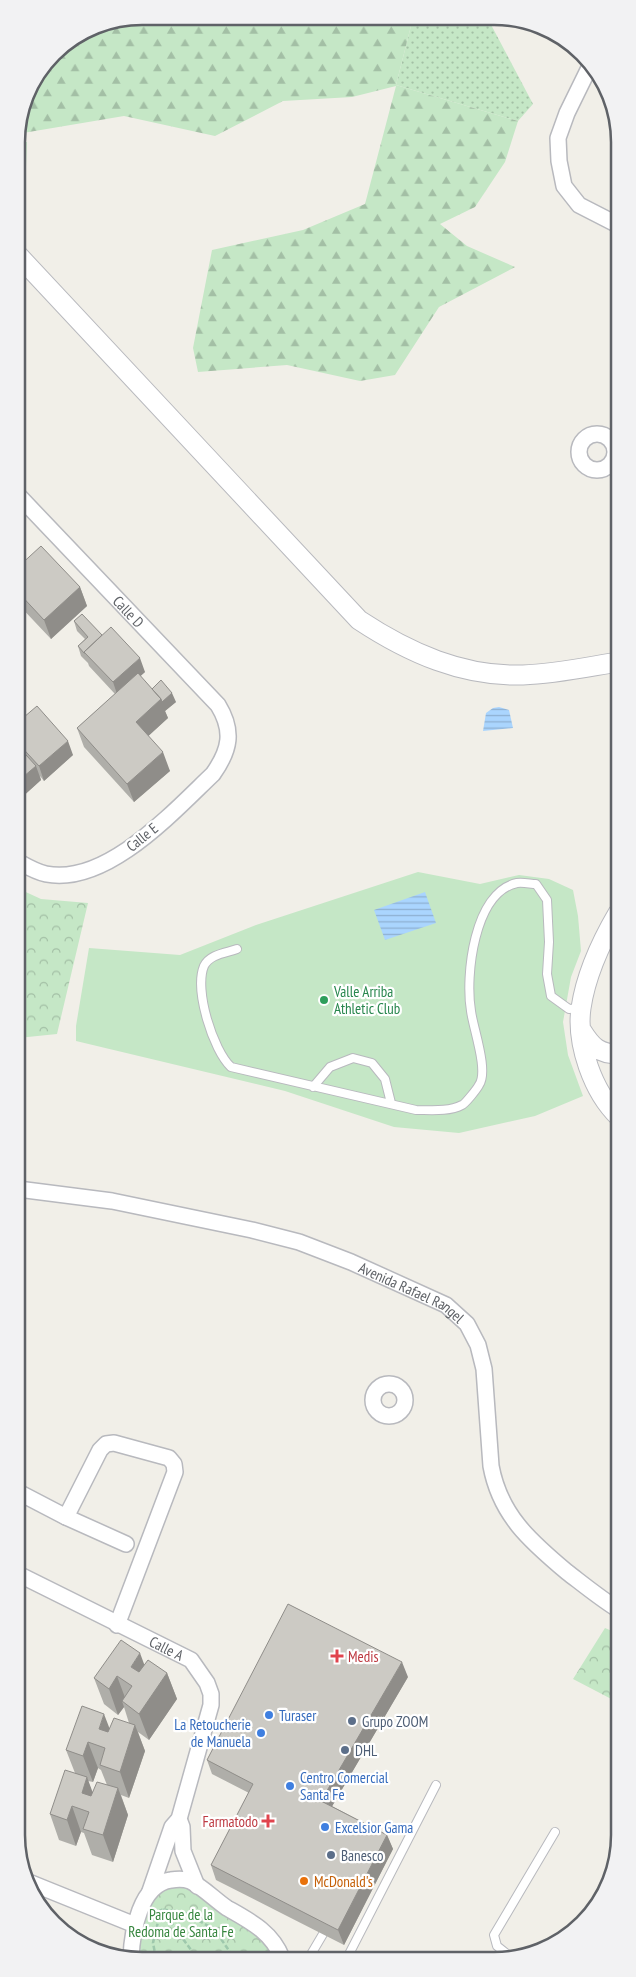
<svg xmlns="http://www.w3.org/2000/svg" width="636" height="1977" font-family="'PT Sans Narrow',sans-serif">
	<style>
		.grass { fill: url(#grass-dots) }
		.forest { fill: url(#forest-firs) }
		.park { fill: url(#park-crowns) }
		.pitch { fill: #c5e7c6 }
		.water { fill: url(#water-rules) }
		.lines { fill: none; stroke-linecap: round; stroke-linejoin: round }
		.service-casing { stroke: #b8b9be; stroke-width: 10 }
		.minor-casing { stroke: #b8b9be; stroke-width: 18 }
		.tertiary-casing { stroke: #b8b9be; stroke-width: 21 }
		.path { stroke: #9ec8ac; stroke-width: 2.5; stroke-dasharray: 5 2.5; stroke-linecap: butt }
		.service { stroke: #fff; stroke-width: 8 }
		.minor { stroke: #fff; stroke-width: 15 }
		.tertiary { stroke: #fff; stroke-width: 19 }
		.wall { fill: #afaea9; fill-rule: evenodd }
		.shaded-wall { fill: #8f8d89 }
		.building { fill: #cccac4; stroke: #8f8d89 }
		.leisure-dot { fill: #2e9e5b; stroke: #fff; stroke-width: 2 }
		.health-dot { fill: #e0444e; stroke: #fff; stroke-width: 2 }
		.shop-dot { fill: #3f7fe0; stroke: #fff; stroke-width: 2 }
		.service-dot { fill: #5c6f8a; stroke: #fff; stroke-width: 2 }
		.food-dot { fill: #e8710a; stroke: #fff; stroke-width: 2 }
		.labels { text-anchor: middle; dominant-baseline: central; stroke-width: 4.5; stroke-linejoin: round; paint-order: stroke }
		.street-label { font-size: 15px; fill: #5f6267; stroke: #fff }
		.leisure-label { font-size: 15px; fill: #27864d; stroke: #fff; text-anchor: start }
		.health-label { font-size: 15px; fill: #be3a42; stroke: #fff; text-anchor: start }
		.shop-label { font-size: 15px; fill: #366cbe; stroke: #fff; text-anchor: start }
		.service-label { font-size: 15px; fill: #4e5e75; stroke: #fff; text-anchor: start }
		.food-label { font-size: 15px; fill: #c56008; stroke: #fff; text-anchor: start }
		.park-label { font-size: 15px; fill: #37863f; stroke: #fff }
		.rim { fill: none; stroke: #5f6267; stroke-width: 2.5 }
	</style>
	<defs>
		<pattern id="grass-dots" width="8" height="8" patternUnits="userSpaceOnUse" patternTransform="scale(1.25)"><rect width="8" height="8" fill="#c5e7c6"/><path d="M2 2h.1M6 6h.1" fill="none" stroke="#a3bfa5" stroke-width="1.8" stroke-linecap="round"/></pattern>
		<pattern id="forest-firs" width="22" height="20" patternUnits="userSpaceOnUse" patternTransform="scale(1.25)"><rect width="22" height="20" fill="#c5e7c6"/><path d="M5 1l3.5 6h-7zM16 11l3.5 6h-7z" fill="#a3bfa5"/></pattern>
		<pattern id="park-crowns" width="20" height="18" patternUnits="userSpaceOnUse" patternTransform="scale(1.25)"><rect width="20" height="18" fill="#c5e7c6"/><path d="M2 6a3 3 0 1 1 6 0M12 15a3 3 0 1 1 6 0" fill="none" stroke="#a3bfa5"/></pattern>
		<pattern id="water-rules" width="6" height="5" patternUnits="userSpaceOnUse" patternTransform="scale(1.25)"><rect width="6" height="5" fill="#aad5fe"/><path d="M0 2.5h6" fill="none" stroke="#8eb0d1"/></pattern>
	</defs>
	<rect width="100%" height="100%" fill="#f1efe8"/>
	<path class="grass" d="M413,18L488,19L533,104L518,121L396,85Z"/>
	<path class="forest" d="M142,16L413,18L396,85L518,121L505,162L475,207L440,224L467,246L515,267L439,307L395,375L360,381L287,365L198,372L193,348L212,250L303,230L365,204L396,86L352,97L283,101L215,136L124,116L17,134L29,87L59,48L94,26Z"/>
	<path class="park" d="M17,888L41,899L88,903L57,1034L18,1038Z
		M605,1628L619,1634V1703L573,1679Z
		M183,1885C209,1896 263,1934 276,1958H137L140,1938L156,1889Z"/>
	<path class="pitch" d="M17,142H27L25,192H17Z
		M418,872L480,884L519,875L549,879L573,890L578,916L581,951L571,977L563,1022L568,1055L583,1096L535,1116L459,1133L394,1127L285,1091L76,1041V1026L89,948L180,955L256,925Z"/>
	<path class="water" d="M499,707L509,710L513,728L483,731L486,713L493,708Z
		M425,892L436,923L385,940L374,910Z"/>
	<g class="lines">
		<g class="service-casing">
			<path id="service" d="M237,949C226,953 210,954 204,966C194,990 213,1050 231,1067L416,1110C430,1110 449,1112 462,1105C465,1104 477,1089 479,1085C489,1071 473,1028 471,1011C465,976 474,892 517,883C523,882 531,884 536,884L547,900L549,942L547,974L551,996L569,1009L581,1008
				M313,1087L330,1067L353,1058L372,1063L385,1079L391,1103
				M307,1958L310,1956L323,1934
				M347,1958L436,1785
				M512,1958L497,1946L494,1935L555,1832"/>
		</g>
		<g class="minor-casing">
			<g id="minor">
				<path d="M590,66L567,113L558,138L559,161L564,186L579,205L618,225"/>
				<circle cx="597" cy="452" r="18"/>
				<path id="s1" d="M17,494L218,705C234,731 230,750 213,774C173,812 106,886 46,874C36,872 26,866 17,861"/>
				<path id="s2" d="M18,1189L112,1201L252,1230L299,1242L351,1262L446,1305L467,1324L478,1345L484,1369L491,1466C500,1515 530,1541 567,1572C584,1585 601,1599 619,1610"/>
				<circle cx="389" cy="1400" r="16"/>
				<path d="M18,1492L66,1517L126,1544"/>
				<path d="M66,1517L100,1450L106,1444L114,1443L169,1458L174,1464L175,1472L117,1625"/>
				<path id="s3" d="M18,1574L191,1660L207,1683L211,1694V1705L179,1819L172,1827L150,1891"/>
				<path d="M179,1819L182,1827L183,1851L197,1886"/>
				<path d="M31,1883L135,1925"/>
				<path d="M131,1958C132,1932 140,1884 171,1880C177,1879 185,1879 190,1881C203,1887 215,1900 227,1908C250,1921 272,1932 282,1958"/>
			</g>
		</g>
		<g class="tertiary-casing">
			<path id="tertiary" d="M17,254L359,620C409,653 463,677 523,675C555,674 587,667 618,662
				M618,913C601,942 586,974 581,1008C576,1044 593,1092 619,1117
				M582,1031C592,1047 599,1054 619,1054"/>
		</g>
		<path class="path" d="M161,1909L197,1958
			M156,1958L153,1943L161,1909L186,1913L215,1930L234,1958"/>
		<use href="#service" class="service"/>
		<use href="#minor" class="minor"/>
		<use href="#tertiary" class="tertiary"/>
	</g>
	<path class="wall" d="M17,568L80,587L87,606L51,639L17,603Z
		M74,621L102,635L145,672L140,676L152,689L176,702L165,711L168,718L148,736L170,771L134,802L84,747L77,728L115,694L89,666L88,663L81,656L78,646L85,639L77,631Z
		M17,723L73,755L44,781L40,776L41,780L20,799L17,796Z
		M144,1665L167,1673L177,1699L149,1740L138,1732L145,1751L129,1798L121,1795L128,1815L113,1862L92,1855L84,1833L81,1832L76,1846L59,1840L50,1814L75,1773L66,1750L109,1728L129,1723L124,1707L118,1715L104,1704L94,1678ZM98,1768L101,1770L107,1785L92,1792L88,1781L93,1782Z
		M408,1677L332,1806L387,1835L393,1849L344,1945L216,1880L211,1865L249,1793L212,1774L207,1760Z"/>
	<path class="shaded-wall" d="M80,587L87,606L51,639L44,620Z
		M140,658L145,672L118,697L113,682Z
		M172,693L176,702L165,711L168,718L143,741L136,722L161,699Z
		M68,741L73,755L44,781L39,766Z
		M163,752L170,771L134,802L127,784Z
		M36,766L41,780L20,799L17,791V782Z
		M140,1653L150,1680L131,1667Z
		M402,1662L408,1677L327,1815L321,1801Z
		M167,1673L177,1699L149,1740L139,1714Z
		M117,1676L127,1703L122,1701L124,1707L118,1715L109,1689Z
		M104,1714L114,1740L99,1729Z
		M135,1725L145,1751L129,1798L120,1772Z
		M88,1742L98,1768L93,1782L83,1756Z
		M87,1777L97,1804L82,1793Z
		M118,1788L128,1815L113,1862L103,1835Z
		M72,1806L81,1832L76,1846L67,1820Z
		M387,1835L393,1849L344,1945L338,1930Z"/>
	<path class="building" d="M41,546L80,587L44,620L17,591V568Z
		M82,614L102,635L84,652L85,653H84L78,646L88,637L74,621Z
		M111,627L140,658L113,682L84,652Z
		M138,673L161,699L136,722L163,752L127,784L77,728Z
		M161,680L172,693L162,702L161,699L152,689Z
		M37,706L68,741L39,766L17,742V723Z
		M17,745L36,766L17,782Z
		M288,1604L402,1662L321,1801L387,1835L338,1930L211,1865L253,1784L207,1760Z
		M121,1640L140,1653L131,1667L139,1672L148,1660L167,1673L139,1714L122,1701L132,1686L117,1676L109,1689L94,1678Z
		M82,1706L104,1714L99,1729L108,1732L114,1718L135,1725L120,1772L100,1765L105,1748L88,1742L83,1756L66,1750Z
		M65,1770L87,1777L82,1793L91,1796L97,1782L118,1788L103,1835L83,1829L89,1812L72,1806L67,1820L50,1814Z"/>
	<circle class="leisure-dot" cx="324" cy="1000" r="5"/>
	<g class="health-dot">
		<path d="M334.5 1648.5h5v5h5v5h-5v5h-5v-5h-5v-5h5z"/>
		<path d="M265.5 1813.5h5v5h5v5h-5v5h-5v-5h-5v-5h5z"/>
	</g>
	<g class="shop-dot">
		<circle cx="269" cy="1715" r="5"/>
		<circle cx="261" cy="1733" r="5"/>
		<circle cx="290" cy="1786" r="5"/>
		<circle cx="325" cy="1827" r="5"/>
	</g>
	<g class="service-dot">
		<circle cx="352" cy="1721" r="5"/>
		<circle cx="345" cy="1750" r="5"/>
		<circle cx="331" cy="1855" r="5"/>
	</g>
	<circle class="food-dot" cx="304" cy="1881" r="5"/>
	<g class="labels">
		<g class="street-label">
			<text stroke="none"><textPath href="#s1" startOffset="162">Calle D</textPath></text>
			<text transform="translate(142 837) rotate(-39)">Calle E</text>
			<text stroke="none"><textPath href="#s2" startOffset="410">Avenida Rafael Rangel</textPath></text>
			<text stroke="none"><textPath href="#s3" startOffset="166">Calle A</textPath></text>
		</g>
		<g class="leisure-label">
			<text x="334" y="991">Valle Arriba<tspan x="334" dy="17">Athletic Club</tspan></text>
		</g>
		<g class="health-label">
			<text x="348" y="1656">Medis</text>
			<text x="258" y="1821" text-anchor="end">Farmatodo</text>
		</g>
		<g class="shop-label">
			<text x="279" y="1715">Turaser</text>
			<text x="251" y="1724" text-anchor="end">La Retoucherie<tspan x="251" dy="17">de Manuela</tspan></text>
			<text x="300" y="1777">Centro Comercial<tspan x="300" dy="17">Santa Fe</tspan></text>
			<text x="335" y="1827">Excelsior Gama</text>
		</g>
		<g class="service-label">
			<text x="362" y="1721">Grupo ZOOM</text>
			<text x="355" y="1750">DHL</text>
			<text x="341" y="1855">Banesco</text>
		</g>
		<g class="food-label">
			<text x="314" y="1881">McDonald's</text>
		</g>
		<g class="park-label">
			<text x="181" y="1914">Parque de la<tspan x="181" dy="17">Redoma de Santa Fe</tspan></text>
		</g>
	</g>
	<path d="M0 0H636V1977H0ZM142 25H494A117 117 0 0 1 611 142V1835A117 117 0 0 1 494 1952H142A117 117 0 0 1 25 1835V142A117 117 0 0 1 142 25Z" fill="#f2f2f3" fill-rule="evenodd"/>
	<path class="rim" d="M142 25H494A117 117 0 0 1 611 142V1835A117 117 0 0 1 494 1952H142A117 117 0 0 1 25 1835V142A117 117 0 0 1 142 25Z"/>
</svg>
